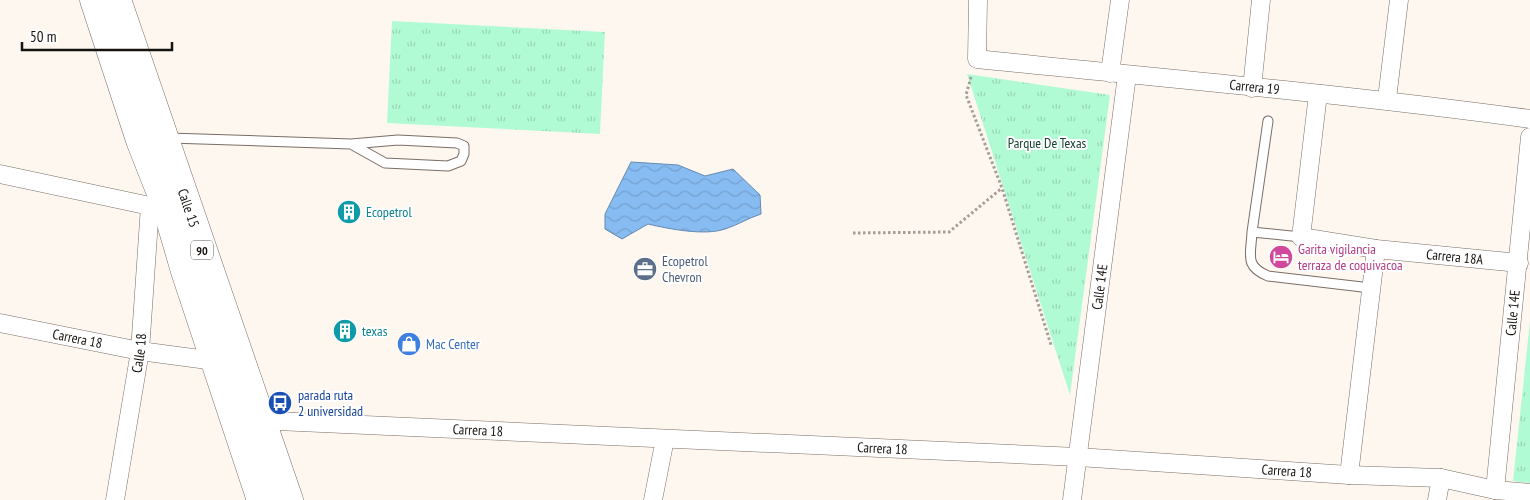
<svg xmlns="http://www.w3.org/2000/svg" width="1530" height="500" font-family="'PT Sans Narrow',sans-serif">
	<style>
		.grass { fill: url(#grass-tufts) }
		.water { fill: url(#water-waves); stroke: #6589ae }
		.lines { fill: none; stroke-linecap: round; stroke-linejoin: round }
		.lane-casing { stroke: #796e65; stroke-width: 11 }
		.street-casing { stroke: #796e65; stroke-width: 19 }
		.highway-casing { stroke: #796e65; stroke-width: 29 }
		.path { stroke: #a39e98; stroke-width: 3; stroke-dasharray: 2.5 2.5; stroke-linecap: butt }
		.lane { stroke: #fff; stroke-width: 9 }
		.street { stroke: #fff; stroke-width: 18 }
		.highway { stroke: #fff; stroke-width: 28 }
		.labels { text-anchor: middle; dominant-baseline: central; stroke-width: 4; stroke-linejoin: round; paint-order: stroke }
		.shield { fill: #fff; stroke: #5c5956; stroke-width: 1 }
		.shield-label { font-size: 12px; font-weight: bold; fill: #16120e }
		.street-label { font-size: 14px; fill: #16120e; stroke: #fff }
		.park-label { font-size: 14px; fill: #14412d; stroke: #fff }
		.culture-label { font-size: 14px; fill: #0d838f; stroke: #fff; text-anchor: start }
		.hotel-label { font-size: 14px; fill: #b23c85; stroke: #fff; text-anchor: start }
		.service-label { font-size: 14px; fill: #4e5e75; stroke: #fff; text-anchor: start }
		.shop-label { font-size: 14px; fill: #366cbe; stroke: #fff; text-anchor: start }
		.transit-label { font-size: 14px; fill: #164399; stroke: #fff; text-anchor: start }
	</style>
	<defs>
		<pattern id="grass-tufts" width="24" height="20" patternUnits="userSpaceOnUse" patternTransform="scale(1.25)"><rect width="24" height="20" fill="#b1fbd4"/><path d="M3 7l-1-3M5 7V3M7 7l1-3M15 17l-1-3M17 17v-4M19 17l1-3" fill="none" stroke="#98d6b5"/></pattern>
		<pattern id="water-waves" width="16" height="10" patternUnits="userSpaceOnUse" patternTransform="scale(1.25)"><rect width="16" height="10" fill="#87bcf3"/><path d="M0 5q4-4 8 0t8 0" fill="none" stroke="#74a1cf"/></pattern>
	</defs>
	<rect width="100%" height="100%" fill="#fef7f0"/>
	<path class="grass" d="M392,21L605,32L600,134L387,123Z
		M967,74L1110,95L1070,395Z
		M1530,321V483L1513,481Z"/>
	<path class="water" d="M631,162L678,165L705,176L733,169L760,195L761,214C748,218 738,225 725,229C705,236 669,229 648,224L622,239L605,229V214Z"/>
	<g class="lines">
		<g class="lane-casing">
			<path id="lane" d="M1268,121L1252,232L1301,237
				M169,138L351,144L398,140L457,143L464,146V154L461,161L448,166L385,163L351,144
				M1252,232C1251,255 1244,266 1268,276L1371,288"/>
		</g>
		<g class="street-casing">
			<g id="street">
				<path id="s1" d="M978,0L977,59C1161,78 1346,94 1530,119"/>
				<path d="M1110,73L1120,0"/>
				<path d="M1252,88L1261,0"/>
				<path id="s2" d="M1318,94L1301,237L1376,249L1519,263"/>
				<path d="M1387,99L1399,0"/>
				<path d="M0,174L150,206H161"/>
				<path id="s3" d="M0,323L140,351L215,361"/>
				<path id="s4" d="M252,420L1078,457L1349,475L1441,478L1495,490L1530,493"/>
				<path d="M1349,475L1376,249"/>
				<path id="s5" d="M1495,490L1530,137"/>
				<path id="s6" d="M115,500L140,351L150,206"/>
				<path d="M653,500L665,439"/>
				<path id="s7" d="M1072,500L1127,75"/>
				<path d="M1437,500L1441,478"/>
			</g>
		</g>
		<g class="highway-casing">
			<g id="highway">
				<path d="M94,0L140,140L166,206L185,271L261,500"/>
				<path id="s8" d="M117,0L289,500"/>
			</g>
		</g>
		<path class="path" d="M971,77L966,95L1002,188L1051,345
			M853,233L949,232L1002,188"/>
		<use href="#lane" class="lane"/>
		<use href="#street" class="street"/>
		<use href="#highway" class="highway"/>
	</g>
	<defs>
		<g id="building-disc" transform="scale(1.25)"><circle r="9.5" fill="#0f9aa8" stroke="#fff"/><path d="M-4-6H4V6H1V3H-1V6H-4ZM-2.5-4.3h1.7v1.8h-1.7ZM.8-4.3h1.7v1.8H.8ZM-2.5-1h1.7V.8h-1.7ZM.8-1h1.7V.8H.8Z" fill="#fff"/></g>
		<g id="hotel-disc" transform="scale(1.25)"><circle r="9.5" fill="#d1479c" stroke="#fff"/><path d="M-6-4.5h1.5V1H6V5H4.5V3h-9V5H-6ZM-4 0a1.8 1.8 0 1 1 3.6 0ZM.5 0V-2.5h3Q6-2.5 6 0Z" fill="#fff"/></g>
		<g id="office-disc" transform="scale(1.25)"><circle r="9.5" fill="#5c6f8a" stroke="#fff"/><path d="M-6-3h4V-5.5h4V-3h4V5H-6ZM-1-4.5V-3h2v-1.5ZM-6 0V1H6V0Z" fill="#fff"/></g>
		<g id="shop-disc" transform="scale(1.25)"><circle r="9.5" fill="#3f7fe0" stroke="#fff"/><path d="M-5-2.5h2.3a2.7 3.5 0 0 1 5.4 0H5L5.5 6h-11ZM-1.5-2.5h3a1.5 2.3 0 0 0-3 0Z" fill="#fff"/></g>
		<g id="bus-disc" transform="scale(1.25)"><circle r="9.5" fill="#1a4fb4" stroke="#fff"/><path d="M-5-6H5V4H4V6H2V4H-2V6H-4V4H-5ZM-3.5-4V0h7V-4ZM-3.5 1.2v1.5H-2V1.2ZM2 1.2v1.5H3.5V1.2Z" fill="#fff"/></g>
	</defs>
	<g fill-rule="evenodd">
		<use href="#building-disc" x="349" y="212"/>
		<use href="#hotel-disc" x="1281" y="257"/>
		<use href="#office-disc" x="645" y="269"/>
		<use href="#building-disc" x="345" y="331"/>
		<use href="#shop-disc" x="409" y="344"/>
		<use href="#bus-disc" x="280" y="403"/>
	</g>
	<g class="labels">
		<rect class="shield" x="191" y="240.5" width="22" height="19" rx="4"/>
		<g class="shield-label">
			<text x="202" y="250">90</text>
		</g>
		<g class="street-label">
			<text stroke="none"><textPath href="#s1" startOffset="338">Carrera 19</textPath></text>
			<text stroke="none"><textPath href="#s8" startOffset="220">Calle 15</textPath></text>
			<text stroke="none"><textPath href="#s2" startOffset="299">Carrera 18A</textPath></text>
			<text stroke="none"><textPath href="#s7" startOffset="215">Calle 14E</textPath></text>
			<text stroke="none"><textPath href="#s5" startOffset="178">Calle 14E</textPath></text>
			<text stroke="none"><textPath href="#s3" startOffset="79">Carrera 18</textPath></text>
			<text stroke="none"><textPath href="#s6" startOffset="149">Calle 18</textPath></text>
			<text stroke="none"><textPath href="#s4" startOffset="226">Carrera 18</textPath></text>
			<text stroke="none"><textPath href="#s4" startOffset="631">Carrera 18</textPath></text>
			<text stroke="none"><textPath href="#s4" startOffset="1036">Carrera 18</textPath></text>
		</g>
		<g class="park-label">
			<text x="1047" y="143">Parque De Texas</text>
		</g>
		<g class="culture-label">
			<text x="366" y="212">Ecopetrol</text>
			<text x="362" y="331">texas</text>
		</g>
		<g class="hotel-label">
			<text x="1298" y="249">Garita vigilancia<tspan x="1298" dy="16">terraza de coquivacoa</tspan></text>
		</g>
		<g class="service-label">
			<text x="662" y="261">Ecopetrol<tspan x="662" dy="16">Chevron</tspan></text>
		</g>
		<g class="shop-label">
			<text x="426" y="344">Mac Center</text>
		</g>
		<g class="transit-label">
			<text x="298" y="395">parada ruta<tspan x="298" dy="16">2 universidad</tspan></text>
		</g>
	</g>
	<path d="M22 42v8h150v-8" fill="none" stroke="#16120e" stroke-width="2.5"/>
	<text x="30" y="42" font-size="15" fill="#16120e" stroke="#ffffff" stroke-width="4" paint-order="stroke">50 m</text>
</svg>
